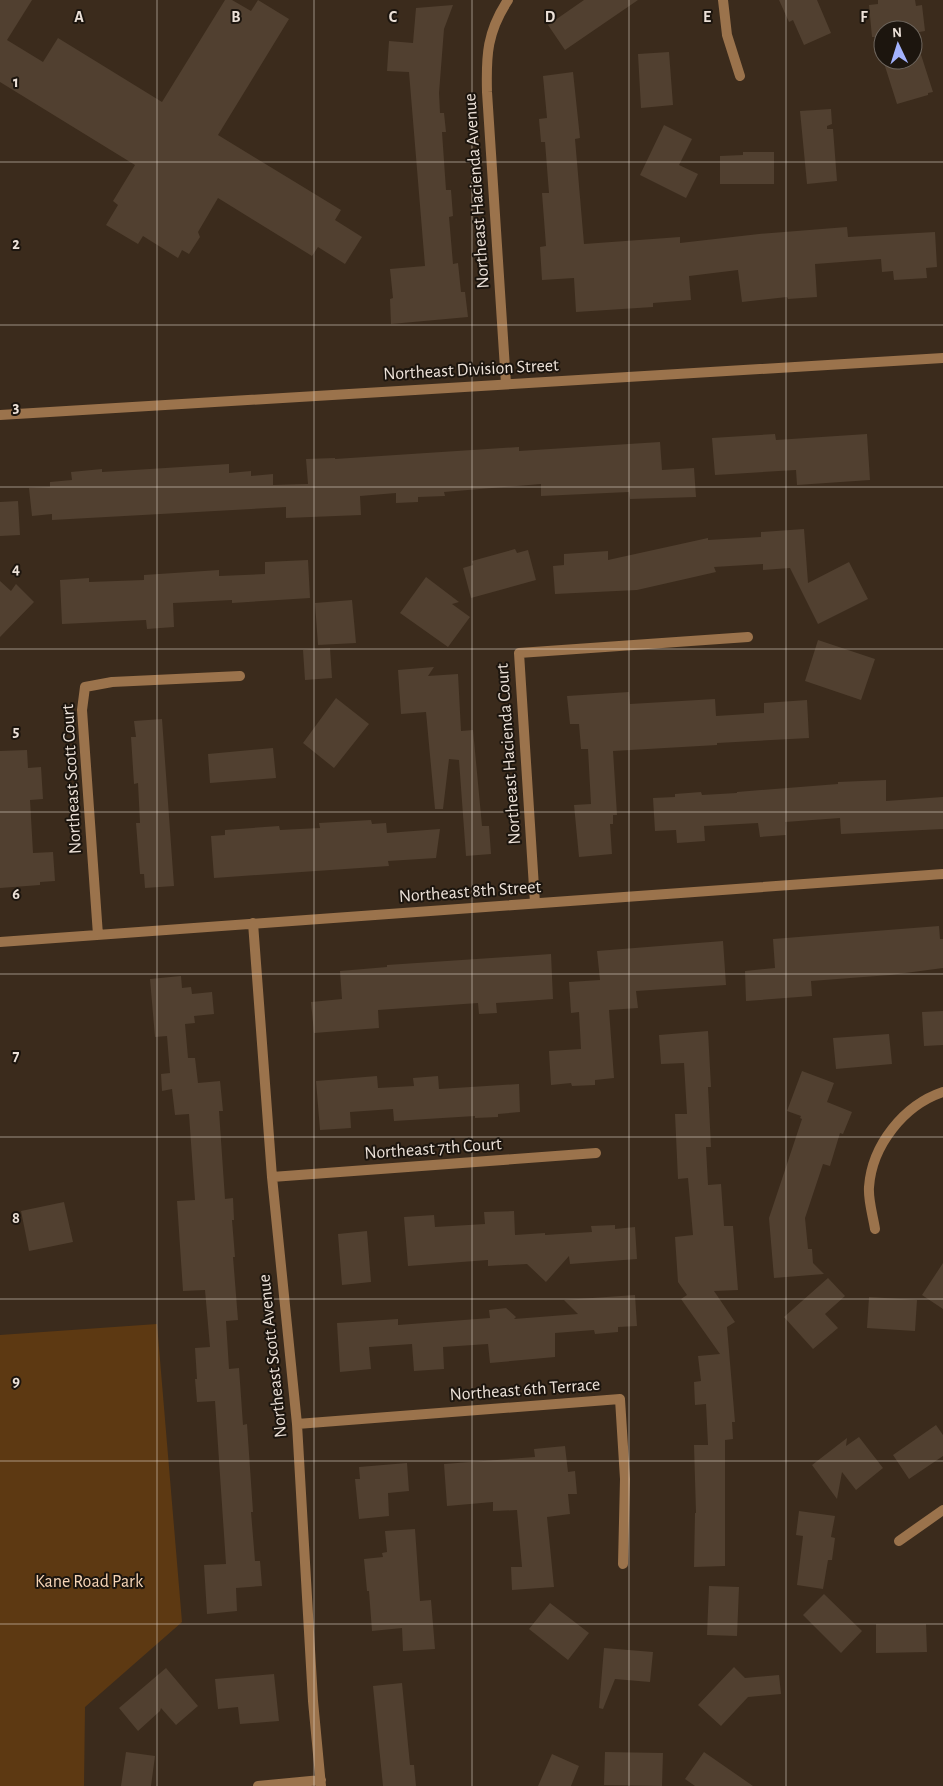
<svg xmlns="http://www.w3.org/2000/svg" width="943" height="1786" font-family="'Alegreya Sans',sans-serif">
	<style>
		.green { fill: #5d3912 }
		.building { fill: #514030 }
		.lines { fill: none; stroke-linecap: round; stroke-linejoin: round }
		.minor { stroke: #9b734c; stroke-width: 10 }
		.tertiary { stroke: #9b734c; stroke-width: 10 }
		.grid { fill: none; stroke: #ece1d8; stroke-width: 1; stroke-opacity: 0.55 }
		.labels { text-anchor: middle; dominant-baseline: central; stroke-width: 4; stroke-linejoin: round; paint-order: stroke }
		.street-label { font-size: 18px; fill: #ece1d8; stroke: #1c150e }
		.park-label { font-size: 18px; fill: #f6d5b7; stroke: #1c150e }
		.grid-label { font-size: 16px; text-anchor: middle; font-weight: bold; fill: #ece1d8; stroke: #1c150e; stroke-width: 4; stroke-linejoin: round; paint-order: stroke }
	</style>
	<rect width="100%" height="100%" fill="#3b2b1c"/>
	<path class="green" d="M157,1324L182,1622L85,1707L84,1786H0V1335Z"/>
	<path class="building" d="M0,0H32L7,40L43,62L58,38L162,102L225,0H232L251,11L258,0L289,19L218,135L341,210L335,220L362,237L345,264L318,247L312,256L218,198L198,232L200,237L189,254L182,250L178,258L143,236L138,244L106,225L118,205L113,201L135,165L0,82Z
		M584,0H638L565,50L548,25Z
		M779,0H817L831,33L804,45L793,20L789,22Z
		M878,0H915L916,6L922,5L925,31L914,33L933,92L928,93V95L897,104L883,60H913V30H883V59L876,37H872L869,5L878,4Z
		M453,5L444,29L439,93L440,113H444L446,132H442L446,190H451L453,216L449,217L453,264L458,263L461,292H465L468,317L391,324L390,299L393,298L390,269L425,266L409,72L387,71L389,41L413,43L416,8Z
		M669,52L673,105L641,108L638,54Z
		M573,72L580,138L575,139L584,244L680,237V243L759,234L847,227L848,237L935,232L937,267L926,268L927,278L894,280L893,271L882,272L881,259L815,264L817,297L788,299L787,297L742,302L738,270L689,276L691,300L653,303V307L576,312L574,278L542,280L540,247L546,246L542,193H549L545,142H541L539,119L547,118L543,76Z
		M831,109L832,124L827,126V129H833L837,181L807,184L800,111Z
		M664,125L692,139L679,165L698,174L686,198L640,175Z
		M743,152H774V184H720V156L743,155Z
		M775,434L776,440L867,434L870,480L797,485L796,470L715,475L712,438Z
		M660,442L662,470L694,468L696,497L630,499L629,492L541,496V484L444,492L445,496L418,497V502L396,503V493L360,496L361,515L286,518V507L52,520V514L32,516L29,488L50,487V482L72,480L71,472L102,469V472L229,464V473L251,471V476L273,474V485L308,484L306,459L335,458V459L519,447V451Z
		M18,501L20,535L0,536V502Z
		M804,529L808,583L849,562L868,599L818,624L790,568L763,570V564L714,567L716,572L637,590L555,594L553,566L564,565V554L608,551V560L708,538V540L761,537V532Z
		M515,549L517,553L528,550L536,580L471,598L463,568L473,565L472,561Z
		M308,560L310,598L232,603V600L173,603L174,627L147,629L146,620L62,624L60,580L89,578V582L144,580V575L219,570V576L265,574V562Z
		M426,577L459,602L452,604L470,617L448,647L400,613Z
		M0,581L11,591L16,584L34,602L0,637Z
		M352,600L356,643L318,645L315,603Z
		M818,640L875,659L861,700L805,681Z
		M330,648L332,678L305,680L303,650Z
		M434,667L428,676L458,674L461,731L473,730L482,826H489L491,854L466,856L459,760L449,759L443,809H435L426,712L401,714L398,670Z
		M629,692L630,704L715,699L716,716L764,713V703L807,700L809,738L717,743V745L613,751L617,815H613V824H610L612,854L579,857L574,805L591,804L588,749H581L579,724H570L567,696Z
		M336,698L369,724L334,768L303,743Z
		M162,719L174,886L145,888L144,874H140L136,823H140L138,783L134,784L131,737H136L134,721Z
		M273,748L276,778L210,783L208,754Z
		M27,750L28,768L41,767L43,799L30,800L33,853L53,852L55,881L40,882V885L0,888V751Z
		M886,780V801L943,797V829L841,834L840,818L785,822L786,835L760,837L758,823L704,826L705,841L677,843L676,830L655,831L653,798L675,797V794L701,792L702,795L737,793V792L838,784V782Z
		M371,820L372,824L386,823L387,833L440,829L436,858L388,861L389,866L214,878L211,836L225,835V830L279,826L280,830L320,828L319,823Z
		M939,926L940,939H943V968L890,975L811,981L812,996L746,1001L745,971L775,968L773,939Z
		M723,941L726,985L636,991L638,1008L609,1010L614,1078L595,1080V1085L572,1086L571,1083L551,1085L549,1051L581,1049L579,1012L571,1013L569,982L600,980L597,951Z
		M551,954L553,999L496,1003L497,1013L479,1014L478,1003L378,1010L379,1028L314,1033L311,1002L342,999L340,971L387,967V965Z
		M181,976L182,988L191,987L192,994L212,992L214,1014L194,1016L195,1023L185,1024L188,1058H195L198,1083L220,1081L223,1111H219L225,1199L233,1198L234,1220H232L235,1257H233L238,1320L226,1321L229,1369L239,1368L243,1425L247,1424L253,1512H251L255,1561H260L262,1586L236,1588L237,1611L207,1614L204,1565L226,1564L215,1401L197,1402L195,1379H197L195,1348L210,1347L205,1290L183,1291L177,1201L195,1200L189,1114L175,1115L172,1089L162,1091L161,1074L170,1073L167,1036L155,1037L150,979Z
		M943,1011V1045L924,1046L922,1012Z
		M708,1031L711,1087H708L711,1147H706L708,1185L721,1184L724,1226H733L738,1290L714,1291L735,1322L727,1327L735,1422H732L733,1439L725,1440V1566L694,1567L695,1513H696L694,1445H708L706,1404L695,1405L694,1382L701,1381L698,1356L720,1354L681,1299L687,1295L678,1282L675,1237L693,1235L688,1178L678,1179L675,1114H687L684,1063L661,1064L659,1035Z
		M889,1034L892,1064L836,1069L833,1038Z
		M802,1071L834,1083L827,1102L852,1112L843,1134L840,1133L830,1166L823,1164L805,1218L808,1249H812L813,1263L824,1274L774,1278L769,1218L802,1119L800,1118L801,1116L787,1111Z
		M377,1076L378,1088L414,1086L413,1078L438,1076L439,1089L519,1084L520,1112L498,1114V1117L475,1118V1116L394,1121L393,1109L350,1112L351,1128L320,1130L316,1081Z
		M64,1202L73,1242L29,1251L21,1211Z
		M514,1211L515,1235L545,1233V1235L592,1232L591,1226L615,1225V1229L635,1227L637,1259L570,1264L569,1256L546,1282L527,1264L488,1266V1260L408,1266L404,1217L434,1215L435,1227L485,1224L484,1212Z
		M367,1231L371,1282L342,1285L338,1234Z
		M943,1263V1309L922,1295Z
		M828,1278L845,1296L825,1314L838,1328L813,1349L784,1317Z
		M635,1295L637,1326L618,1327V1332L595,1334L594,1330L555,1333V1357L490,1363L488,1344L443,1347L444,1369L414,1371L412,1344L369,1347L371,1369L340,1372L337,1323L398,1319V1325L490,1318L489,1310L506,1308L516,1317L514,1319L578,1314L564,1300Z
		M869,1297L917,1300L915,1331L867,1328Z
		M936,1425L943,1435V1456L909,1479L893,1455Z
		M859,1437L883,1468L856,1490L842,1472L837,1499L812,1465L847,1438L846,1446Z
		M565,1446L568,1472L575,1471L577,1494H568L570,1514L547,1517L554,1587L512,1590L511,1567H522L517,1510L493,1511V1502L447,1506L444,1464L535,1457L534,1449Z
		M407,1463L409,1491L388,1493L389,1516L359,1519L355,1479H360L359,1467Z
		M799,1511L835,1516L831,1537L835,1538L832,1560H828L823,1589L797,1585L803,1536L796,1535Z
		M415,1529L420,1601L431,1600L435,1649L403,1651L402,1628L372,1631L369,1591H367L364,1559L383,1557L382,1553L387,1552L385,1531Z
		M709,1586L739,1587L737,1636L707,1635Z
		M824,1594L862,1631L841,1653L803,1615Z
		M550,1603L589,1633L568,1660L529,1629Z
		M876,1624H926L927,1652L876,1653Z
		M604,1648L653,1652L650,1682L615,1679L603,1709L599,1708Z
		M734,1667L745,1678L779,1675L781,1694L748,1697L721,1726L698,1705Z
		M166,1668L198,1706L176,1725L161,1708L160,1711L138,1731L119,1708Z
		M274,1674L279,1721L240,1724L238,1707L218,1709L215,1679Z
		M402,1683L410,1765H414L416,1786H383L373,1686Z
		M126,1752L155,1756L151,1786H121Z
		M605,1752L663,1753L662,1786L604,1785Z
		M704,1752L753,1786H695L685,1779Z
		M552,1754L579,1766L571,1786H538Z"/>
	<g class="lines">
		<path class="minor" d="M723,0L727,35L740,76
			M506,384L487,92C486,55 487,32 508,0
			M535,903L519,653L748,637
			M253,923L272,1177L297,1424L313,1701L321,1786
			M98,935L82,710L85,687L112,682L240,676
			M0,942L943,874
			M272,1177L596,1153
			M875,1229C873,1216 868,1200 869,1187C872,1145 904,1105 943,1092
			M297,1424L620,1399L625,1479L623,1564
			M899,1541L943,1510
			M258,1786L321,1780"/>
		<path class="tertiary" d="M0,415L943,358"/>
	</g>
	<path class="grid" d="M157,0V1786M314,0V1786M472,0V1786M629,0V1786M786,0V1786M0,162H943M0,325H943M0,487H943M0,649H943M0,812H943M0,974H943M0,1137H943M0,1299H943M0,1461H943M0,1624H943"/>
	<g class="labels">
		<g class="street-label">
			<text transform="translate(477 191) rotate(-94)">Northeast Hacienda Avenue</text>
			<text transform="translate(471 370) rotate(-3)">Northeast Division Street</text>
			<text transform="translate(509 754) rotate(-94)">Northeast Hacienda Court</text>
			<text transform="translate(72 779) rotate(-93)">Northeast Scott Court</text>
			<text transform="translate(470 892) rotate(-4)">Northeast 8th Street</text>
			<text transform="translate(433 1149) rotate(-4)">Northeast 7th Court</text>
			<text transform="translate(273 1356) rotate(-96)">Northeast Scott Avenue</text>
			<text transform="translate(525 1390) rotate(-4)">Northeast 6th Terrace</text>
		</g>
		<g class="park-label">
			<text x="89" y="1582">Kane Road Park</text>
		</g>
	</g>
	<g class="grid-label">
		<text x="79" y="22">A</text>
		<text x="236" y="22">B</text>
		<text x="393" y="22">C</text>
		<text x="550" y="22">D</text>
		<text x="707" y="22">E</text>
		<text x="864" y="22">F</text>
		<text x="16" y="87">1</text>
		<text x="16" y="249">2</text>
		<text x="16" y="412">3</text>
		<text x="16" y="574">4</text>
		<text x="16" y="736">5</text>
		<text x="16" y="899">6</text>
		<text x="16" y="1061">7</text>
		<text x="16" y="1223">8</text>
		<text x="16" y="1386">9</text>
	</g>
	<g transform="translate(898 45) rotate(356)"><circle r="24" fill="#1c150e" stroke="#6f675f"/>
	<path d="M0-4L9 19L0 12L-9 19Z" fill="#a3b2fd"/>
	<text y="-8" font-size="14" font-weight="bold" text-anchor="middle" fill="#ece1d8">N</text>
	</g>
</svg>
